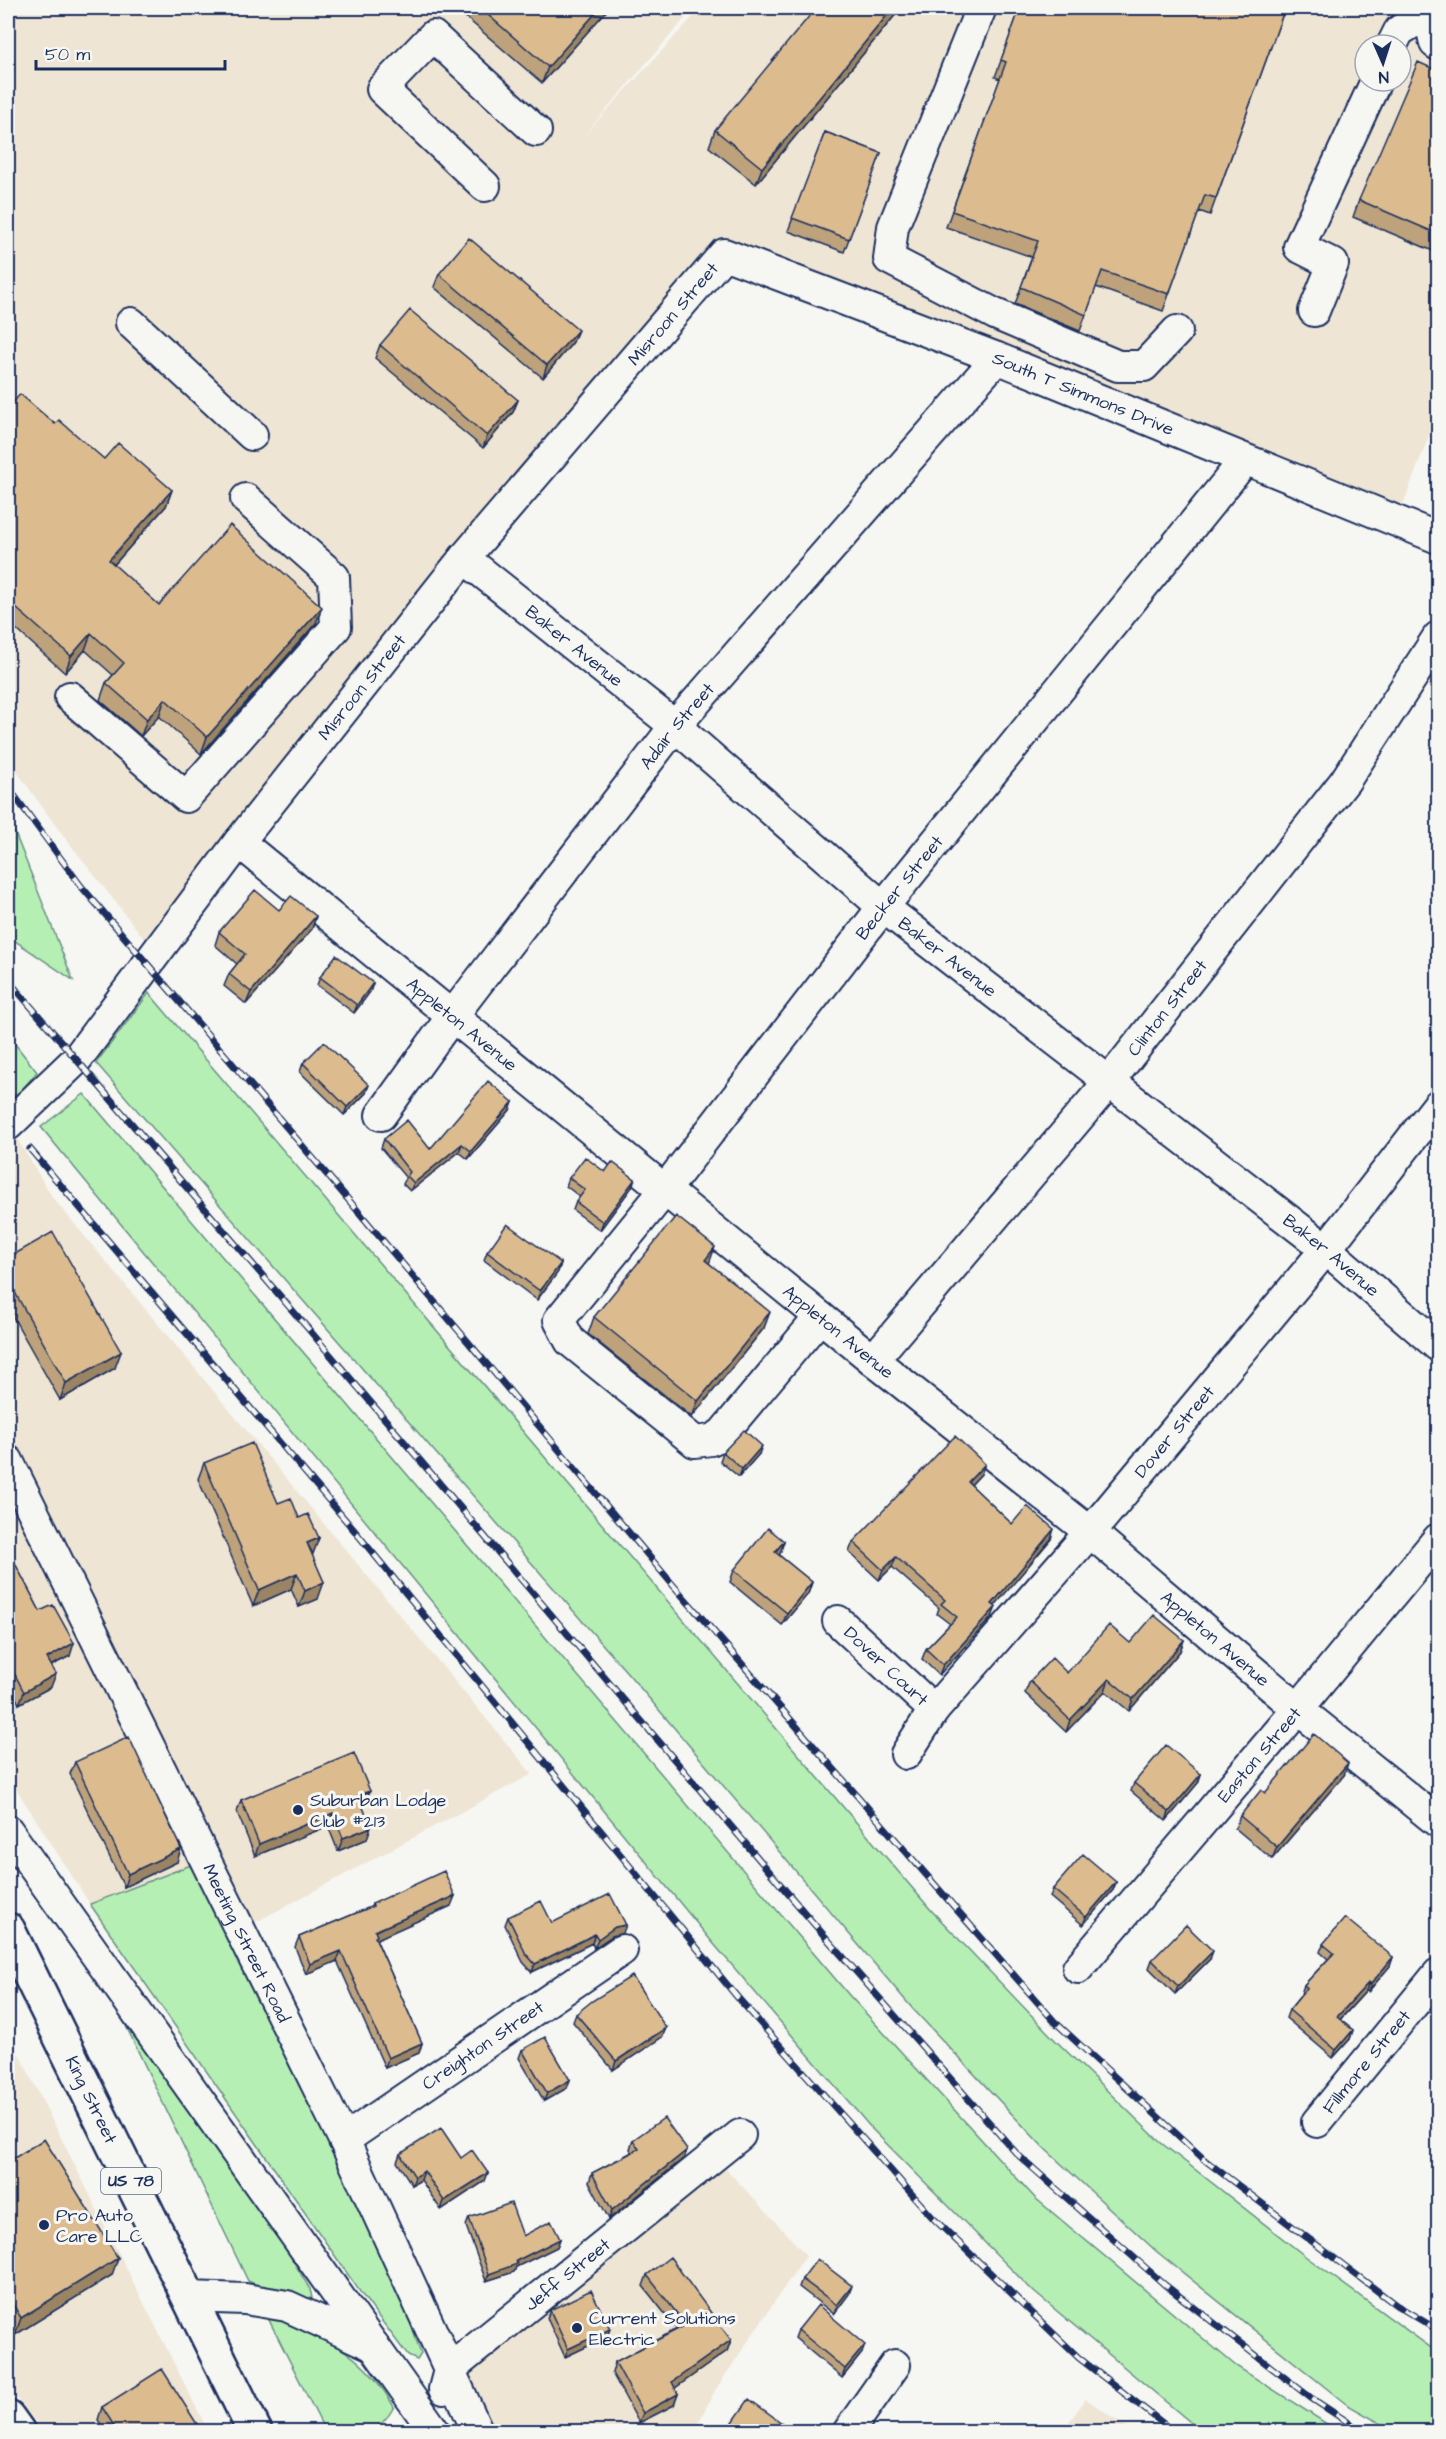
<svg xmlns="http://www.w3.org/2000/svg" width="1446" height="2439" font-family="'Architects Daughter',sans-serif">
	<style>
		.built { fill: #eee5d4; fill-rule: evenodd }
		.green { fill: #b6efb3; stroke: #688f88; stroke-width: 1.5 }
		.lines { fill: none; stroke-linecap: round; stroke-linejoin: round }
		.minor-casing { stroke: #1b2f5e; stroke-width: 34 }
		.major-casing { stroke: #1b2f5e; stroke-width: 38 }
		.minor { stroke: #f6f6f2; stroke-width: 30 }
		.major { stroke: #f6f6f2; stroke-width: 33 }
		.rail-casing { stroke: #1b2f5e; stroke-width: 7 }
		.rail { stroke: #f6f6f2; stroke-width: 4.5; stroke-dasharray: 14; stroke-linecap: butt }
		.wall { fill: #bda27b; stroke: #1b2f5e; stroke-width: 1.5 }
		.shaded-wall { fill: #9a8464; stroke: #1b2f5e; stroke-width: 1.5 }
		.building { fill: #dcbc8f; stroke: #1b2f5e; stroke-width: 1.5 }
		.poi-dot { fill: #1b2f5e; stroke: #f6f6f2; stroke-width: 2 }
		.labels { text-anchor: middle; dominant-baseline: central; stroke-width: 6; stroke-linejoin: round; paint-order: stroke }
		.shield { fill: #f6f6f2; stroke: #5d6b8a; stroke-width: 1.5 }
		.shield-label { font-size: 16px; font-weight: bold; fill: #1b2f5e }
		.street-label { font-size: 18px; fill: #1b2f5e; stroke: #f6f6f2 }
		.poi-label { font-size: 18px; fill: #1b2f5e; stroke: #f6f6f2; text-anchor: start }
	</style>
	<rect width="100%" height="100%" fill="#f6f6f2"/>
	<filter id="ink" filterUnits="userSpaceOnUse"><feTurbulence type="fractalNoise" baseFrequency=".0167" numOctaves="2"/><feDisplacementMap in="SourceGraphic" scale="12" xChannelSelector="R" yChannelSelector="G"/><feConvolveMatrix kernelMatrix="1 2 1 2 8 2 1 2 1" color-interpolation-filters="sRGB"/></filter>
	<g filter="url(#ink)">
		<path class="built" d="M8,8H694L580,140L701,8H1438V412L1404,502L1394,521L724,254L153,950L56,826L8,759ZM1365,45H1401V81H1365Z
			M8,1124L53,1198L532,1774L239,1931L204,1860L90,1904L8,1776Z
			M8,2032L208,2431H43L8,2387Z
			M714,2156L806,2255L714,2392L694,2431H478L449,2370Z
			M1086,2399L1132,2431H1062Z"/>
		<path class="green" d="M8,817L11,823L73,980L8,936Z
			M149,993L931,1910L1056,2041L1160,2142L1305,2256L1438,2353V2431H1394L1346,2404L1156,2251L1043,2147L912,2008L631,1677L96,1063Z
			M8,1035L37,1072L8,1106Z
			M84,1094L849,1995L1035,2198L1236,2366L1338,2431H1201L1034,2292L872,2129L713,1943L41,1127Z
			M196,1863L402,2298L421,2354L417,2360L408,2356L363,2296L90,1904Z
			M116,2005L262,2209L310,2289L312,2298C292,2306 267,2289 248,2281Z
			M273,2315C327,2339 363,2352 394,2407C376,2439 358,2431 325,2431L269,2320Z"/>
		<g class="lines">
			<g class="minor-casing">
				<g id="minor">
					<path d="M981,8L893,227L889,259L995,314L1118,366H1144L1177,331"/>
					<path d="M1428,13L1435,43L1438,45"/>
					<path d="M1392,45L1399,31L1428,13L1430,8"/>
					<path d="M485,186L382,89L433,36L536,131"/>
					<path d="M1314,311L1333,264L1299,247L1376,81"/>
					<path d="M131,323L252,435"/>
					<path id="s1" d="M464,558L675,726L883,907L1326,1249L1438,1346"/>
					<path d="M70,697L186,797L336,627L334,577L246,499"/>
					<path id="s2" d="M239,842L873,1360L1090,1532L1298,1709L1438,1822"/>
					<path id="s3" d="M381,1115L453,1015L675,726L997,358"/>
					<path id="s4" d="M8,1125L76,1060L239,842L464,558L724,254L997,358L1438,538"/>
					<path id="s5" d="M820,1317L722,1434L711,1440L695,1442L570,1341L559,1320L664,1191L883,907L1245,460"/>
					<path id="s6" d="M873,1360L1108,1083L1345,781L1438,637"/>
					<path id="s7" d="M8,1461L344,2140L478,2432"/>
					<path id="s8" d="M838,1621L934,1710"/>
					<path id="s9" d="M906,1754L934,1710L1097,1524L1326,1249L1438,1105"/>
					<path d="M8,1831L435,2432"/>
					<path id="s10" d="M1078,1968L1298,1709L1438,1539"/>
					<path id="s11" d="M1317,2122L1438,1974"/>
					<path id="s12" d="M344,2140L622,1950"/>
					<path d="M188,2297L245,2299L287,2306L374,2346"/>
					<path id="s13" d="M444,2389L449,2370L740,2135"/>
					<path d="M848,2432L895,2365"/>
				</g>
			</g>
			<g class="major-casing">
				<g id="major">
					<path id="s14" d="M8,1930L255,2432"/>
					<path d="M8,2418L18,2432"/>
				</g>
			</g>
			<use href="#minor" class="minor"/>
			<use href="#major" class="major"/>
			<g class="rail-casing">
				<path id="rail" d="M8,787L81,886L352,1204L673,1585L1054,2021L1206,2161L1396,2305L1438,2330
					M8,980L305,1325L814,1924L1017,2154L1165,2285L1311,2398L1363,2432
					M30,1149L354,1530L738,1998L933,2218L1079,2358L1174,2432"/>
			</g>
			<use href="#rail" class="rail"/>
		</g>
		<path class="wall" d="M455,8H609L542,83Z
			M901,8L756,184L709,147L715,130Z
			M1020,8H1285L1210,215L1199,211L1163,311L1096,287L1080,331L1015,304L1032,257L946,227L1000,79L995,77Z
			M1438,71V253L1353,217L1359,200Z
			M825,132L881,153L844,252L788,231Z
			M439,274L573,342L543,378L434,287Z
			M380,345L518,400L513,412L483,448L375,358Z
			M8,409L55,424L104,459L172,490L166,506L114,565L159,605L316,623L201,754L159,716L141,736L100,700L106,683L113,675L85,650L65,673L8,622Z
			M279,910L316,916L312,929L246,1004L224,986L229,974L237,964L215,945L219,932Z
			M320,977L373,983L370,992L354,1013L317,985Z
			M303,1063L366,1093L344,1115L300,1072Z
			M513,1102L510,1110L468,1159L459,1152L410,1191L403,1184L406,1178L381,1148L384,1139L430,1149Z
			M605,1172L632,1187L600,1230L573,1210L576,1202L580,1197L566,1186L569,1178Z
			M487,1252L561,1263L558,1272L537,1300L484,1260Z
			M8,1258L115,1368L60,1400L8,1308Z
			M709,1263L764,1328L692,1417L588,1334L594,1317Z
			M723,1452L759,1454L739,1477L720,1461Z
			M204,1463L278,1503L312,1554L318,1599L299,1607L291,1589L253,1606L198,1479Z
			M981,1474L971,1485L1012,1524L1051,1539L994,1606L992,1617L939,1675L922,1659L926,1649L950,1624L937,1614L939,1608L892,1567L879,1580L849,1552L853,1542Z
			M784,1541L779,1555L812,1582L808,1594L782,1625L730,1582L734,1570Z
			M8,1550L40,1611L70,1656L51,1666V1687L19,1704L8,1682Z
			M1184,1640L1180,1651L1129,1711L1105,1691L1066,1732L1025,1693L1030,1681L1067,1673Z
			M75,1762L177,1862L124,1887L70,1774Z
			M1201,1774L1198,1783L1166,1821L1131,1791L1134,1783Z
			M1344,1775L1272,1859L1235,1828L1240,1816L1265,1793Z
			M241,1800L365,1803L362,1804L367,1839L338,1851L328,1826L255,1856L237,1812Z
			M1116,1882L1113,1890L1083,1925L1050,1897L1053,1889Z
			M372,1904L451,1906L376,1939L422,2043L419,2053L385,2068L337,1961L306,1974L295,1947L299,1937L371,1907Z
			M508,1917L552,1923L623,1933L612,1936L594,1948L592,1943L532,1972L523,1962L505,1925Z
			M1323,1944L1393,1957L1390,1966L1368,1992L1366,1991L1340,2020L1353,2030L1350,2039L1333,2058L1286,2018L1289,2010L1302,1994H1301L1304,1985L1328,1959L1320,1952Z
			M1210,1959L1175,1994L1149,1968L1152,1960Z
			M576,2014L666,2028L662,2037L613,2070L573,2022Z
			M522,2050L567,2088L544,2101L519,2058Z
			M633,2140L687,2150L684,2158L609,2219L589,2182L592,2173L632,2152L630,2149Z
			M400,2154L461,2158L485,2181L441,2210L421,2180L412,2185L397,2162Z
			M8,2162L112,2275L15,2335L8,2322Z
			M469,2218L523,2236L560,2239L557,2247L516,2267L514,2272L486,2281L466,2226Z
			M647,2275L731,2340L727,2351L675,2388L678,2394L674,2405L639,2423L612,2373L615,2362L677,2329L643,2286Z
			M802,2279L849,2294L834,2314L799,2287Z
			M550,2310L607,2337L565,2357L547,2318Z
			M798,2330L862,2353L842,2378L795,2338Z
			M102,2407L202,2432H106L98,2420Z"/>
		<path class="shaded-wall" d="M600,8H609L542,83L548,67Z
			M893,8H901L756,184L762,168Z
			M578,330L573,342L543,378L547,365Z
			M518,400L513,412L483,448L487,436Z
			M172,490L166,506L103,577L109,560Z
			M322,607L316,623L201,754L207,737Z
			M91,633L85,650L65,673L71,656Z
			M165,699L159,716L141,736L147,719Z
			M316,916L312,929L246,1004L251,992Z
			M373,983L370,992L354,1013L357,1005Z
			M369,1085L366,1093L344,1115L347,1107Z
			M513,1102L510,1110L468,1159L471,1151Z
			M462,1144L459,1152L410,1191L414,1183Z
			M635,1179L632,1187L600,1230L603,1222Z
			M715,1247L709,1264L705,1260Z
			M561,1263L558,1272L537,1300L540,1291Z
			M770,1312L764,1328L692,1417L698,1401Z
			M121,1352L115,1368L60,1400L66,1383Z
			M762,1446L759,1454L739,1477L742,1469Z
			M985,1464L981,1474L964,1492L968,1482Z
			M1054,1529L1051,1539L988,1614L992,1604Z
			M319,1538L313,1554L307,1543Z
			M784,1541L780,1554L771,1564L775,1552Z
			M896,1557L892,1567L879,1580L883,1570Z
			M297,1573L291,1589L253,1606L259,1590Z
			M324,1582L318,1599L299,1607L305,1591Z
			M812,1582L808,1594L782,1625L787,1613Z
			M996,1607L992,1617L939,1675L943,1665Z
			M1184,1640L1180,1651L1129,1711L1133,1699Z
			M74,1643L70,1656L42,1670L47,1658Z
			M56,1674L51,1687L19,1704L24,1692Z
			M1109,1679L1105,1691L1066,1732L1070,1720Z
			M1348,1763L1344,1775L1272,1859L1277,1847Z
			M1201,1774L1198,1783L1166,1821L1169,1812Z
			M370,1791L365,1803L354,1808L358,1795Z
			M333,1813L328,1826L255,1856L259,1844Z
			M371,1827L367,1839L338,1851L343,1838Z
			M181,1849L177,1862L124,1887L128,1874Z
			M1116,1882L1113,1890L1083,1925L1086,1917Z
			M455,1896L451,1906L375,1940V1931Z
			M626,1925L623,1933L612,1936L594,1948L598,1939L615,1927Z
			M595,1934L592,1943L532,1972L535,1964Z
			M341,1951L337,1961L306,1974L310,1964Z
			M1213,1951L1210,1959L1175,1994L1178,1986Z
			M1393,1957L1390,1966L1368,1992L1371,1984Z
			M1369,1982L1366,1991L1334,2026L1337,2017Z
			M666,2028L662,2037L613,2070L616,2061Z
			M1353,2030L1350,2039L1333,2058L1336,2050Z
			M422,2043L419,2053L385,2068L388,2058Z
			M570,2080L567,2088L544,2101L547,2093Z
			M14,2096L9,2108L8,2109V2098Z
			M687,2150L684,2158L609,2219L612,2210Z
			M424,2171L421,2180L412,2185L415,2177Z
			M488,2173L485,2181L441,2210L444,2201Z
			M560,2239L557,2247L516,2267L514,2272L486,2281L489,2274Z
			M118,2258L112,2275L15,2335L21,2318Z
			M852,2286L849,2294L834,2314L837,2305Z
			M610,2329L607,2337L565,2357L568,2349Z
			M731,2340L727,2351L668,2393L672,2382Z
			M865,2345L862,2353L842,2378L845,2369Z
			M678,2394L674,2405L639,2423L643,2413Z"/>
		<path class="building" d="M480,8H600L548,67Z
			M816,8H893L762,168L715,130Z
			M1020,8H1285L1216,198L1205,195L1169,294L1102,271L1086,315L1021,287L1038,241L952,211L1006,62L1001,60Z
			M1418,62L1438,71V234L1359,200Z
			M825,132L881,153L849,239L792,218Z
			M469,238L578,330L547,365L439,274Z
			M410,310L518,400L487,436L380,345Z
			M20,394L55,424L59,420L104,459L118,443L172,490L109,560L159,605L230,525L322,607L207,737L165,699L147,719L106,683L124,663L91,633L71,656L8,601V409Z
			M255,890L279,910L291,896L316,916L251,992L229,974L245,954L219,932Z
			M336,955L373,983L357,1005L320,977Z
			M324,1042L369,1085L347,1107L303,1063Z
			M488,1081L513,1102L471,1151L462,1144L414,1183L407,1176L410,1172L384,1139L407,1120L430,1149Z
			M585,1157L605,1172L612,1162L635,1179L603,1222L576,1202L585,1190L569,1178Z
			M676,1216L715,1247L705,1260L770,1312L698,1401L594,1317Z
			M507,1224L561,1263L540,1291L487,1252Z
			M53,1232L121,1352L66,1383L8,1280V1258Z
			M744,1430L762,1446L742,1469L723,1452Z
			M955,1436L985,1464L968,1482L1012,1524L1027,1506L1054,1529L992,1604L996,1607L943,1665L926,1649L957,1617L941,1604L945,1600L896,1557L883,1570L853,1542Z
			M252,1443L278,1503L291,1498L299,1518L308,1514L319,1538L307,1543L324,1582L305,1591L297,1573L259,1590L204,1463Z
			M768,1528L784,1541L775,1552L812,1582L787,1613L734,1570Z
			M8,1550L40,1611L53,1605L74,1643L47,1658L56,1674L24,1692L8,1661Z
			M1154,1615L1184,1640L1133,1699L1109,1679L1070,1720L1030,1681L1052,1658L1067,1673L1109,1625L1130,1643Z
			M1314,1734L1348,1763L1277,1847L1240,1816L1261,1790L1265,1793Z
			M129,1737L181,1849L128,1874L75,1762Z
			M1166,1745L1201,1774L1169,1812L1134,1783Z
			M354,1753L370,1791L358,1795L371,1827L343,1838L333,1813L259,1844L241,1800Z
			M1083,1854L1116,1882L1086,1917L1053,1889Z
			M444,1871L455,1896L375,1931L377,1936L375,1937L422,2043L388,2058L341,1951L310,1964L299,1937L373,1906L372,1904Z
			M610,1894L626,1925L615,1927L598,1939L595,1934L535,1964L526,1954L508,1917L541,1901L552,1923Z
			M1345,1918L1393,1957L1371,1984L1369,1982L1337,2017L1353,2030L1336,2050L1289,2010L1307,1988L1304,1985L1334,1953L1323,1944Z
			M1186,1925L1213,1951L1178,1986L1152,1960Z
			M632,1976L666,2028L616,2061L576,2014L592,2001Z
			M545,2037L570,2080L547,2093L522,2050Z
			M8,2078L14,2096L8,2098Z
			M664,2118L687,2150L612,2210L592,2173L639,2149L633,2140Z
			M441,2128L461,2158L472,2150L488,2173L444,2201L424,2171L415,2177L400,2154Z
			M44,2139L118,2258L21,2318L8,2296V2162Z
			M511,2203L523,2236L551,2221L560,2239L516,2261L517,2264L489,2274L469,2218Z
			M670,2257L731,2340L672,2382L678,2394L643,2413L615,2362L686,2325L647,2275Z
			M817,2259L852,2286L837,2305L802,2279Z
			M591,2290L610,2329L568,2349L550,2310Z
			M818,2305L865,2345L845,2369L798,2330Z
			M162,2369L202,2432H135L133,2429L130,2432H118L102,2407Z
			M749,2399L790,2429L788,2432H726Z
			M642,2424L650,2432H633Z"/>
	</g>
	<g class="poi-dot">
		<circle cx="298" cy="1810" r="6"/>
		<circle cx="44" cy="2225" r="6"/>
		<circle cx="577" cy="2328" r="6"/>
	</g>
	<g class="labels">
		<rect class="shield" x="101" y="2168" width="60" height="26" rx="4.5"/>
		<g class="shield-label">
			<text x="131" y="2181">US 78</text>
		</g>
		<g class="street-label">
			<text stroke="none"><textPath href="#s4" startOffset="1050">Misroon Street</textPath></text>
			<text stroke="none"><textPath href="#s4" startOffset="1514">South T Simmons Drive</textPath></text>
			<text stroke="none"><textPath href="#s1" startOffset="141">Baker Avenue</textPath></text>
			<text stroke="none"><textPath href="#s4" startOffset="564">Misroon Street</textPath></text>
			<text stroke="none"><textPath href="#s3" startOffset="489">Adair Street</textPath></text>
			<text stroke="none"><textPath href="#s5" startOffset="916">Becker Street</textPath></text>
			<text stroke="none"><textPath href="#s1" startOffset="627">Baker Avenue</textPath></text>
			<text stroke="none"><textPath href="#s6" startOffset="459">Clinton Street</textPath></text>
			<text stroke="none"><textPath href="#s2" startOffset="288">Appleton Avenue</textPath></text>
			<text stroke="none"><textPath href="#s1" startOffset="1113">Baker Avenue</textPath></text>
			<text stroke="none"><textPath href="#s2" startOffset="774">Appleton Avenue</textPath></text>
			<text stroke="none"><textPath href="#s9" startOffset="420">Dover Street</textPath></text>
			<text stroke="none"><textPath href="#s2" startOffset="1260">Appleton Avenue</textPath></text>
			<text stroke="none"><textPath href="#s8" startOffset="66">Dover Court</textPath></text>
			<text stroke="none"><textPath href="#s10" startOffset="280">Easton Street</textPath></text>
			<text stroke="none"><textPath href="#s7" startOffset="538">Meeting Street Road</textPath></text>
			<text stroke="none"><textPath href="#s12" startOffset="168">Creighton Street</textPath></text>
			<text stroke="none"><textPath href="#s11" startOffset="78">Fillmore Street</textPath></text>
			<text stroke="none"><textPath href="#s14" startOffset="189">King Street</textPath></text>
			<text stroke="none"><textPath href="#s13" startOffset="172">Jeff Street</textPath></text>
		</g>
		<g class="poi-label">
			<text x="310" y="1800">Suburban Lodge<tspan x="310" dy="21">Club #213</tspan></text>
			<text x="56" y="2215">Pro Auto<tspan x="56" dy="21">Care LLC</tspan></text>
			<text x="589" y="2318">Current Solutions<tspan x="589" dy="21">Electric</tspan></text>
		</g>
	</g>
	<rect width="1446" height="2439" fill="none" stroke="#f6f6f2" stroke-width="30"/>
	<rect x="15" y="15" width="1416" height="2409" fill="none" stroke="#1b2f5e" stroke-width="2" filter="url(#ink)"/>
	<g transform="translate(1383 63) rotate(177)"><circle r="28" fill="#f6f6f2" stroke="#9ea6b7" stroke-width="1.5"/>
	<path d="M0-4.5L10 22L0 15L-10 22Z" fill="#1b2f5e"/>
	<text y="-9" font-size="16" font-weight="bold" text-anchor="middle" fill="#1b2f5e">N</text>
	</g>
	<path d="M36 60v9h189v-9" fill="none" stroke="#1b2f5e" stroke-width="3"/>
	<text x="45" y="60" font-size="18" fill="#1b2f5e" stroke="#f6f6f2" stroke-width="4.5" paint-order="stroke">50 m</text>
</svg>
